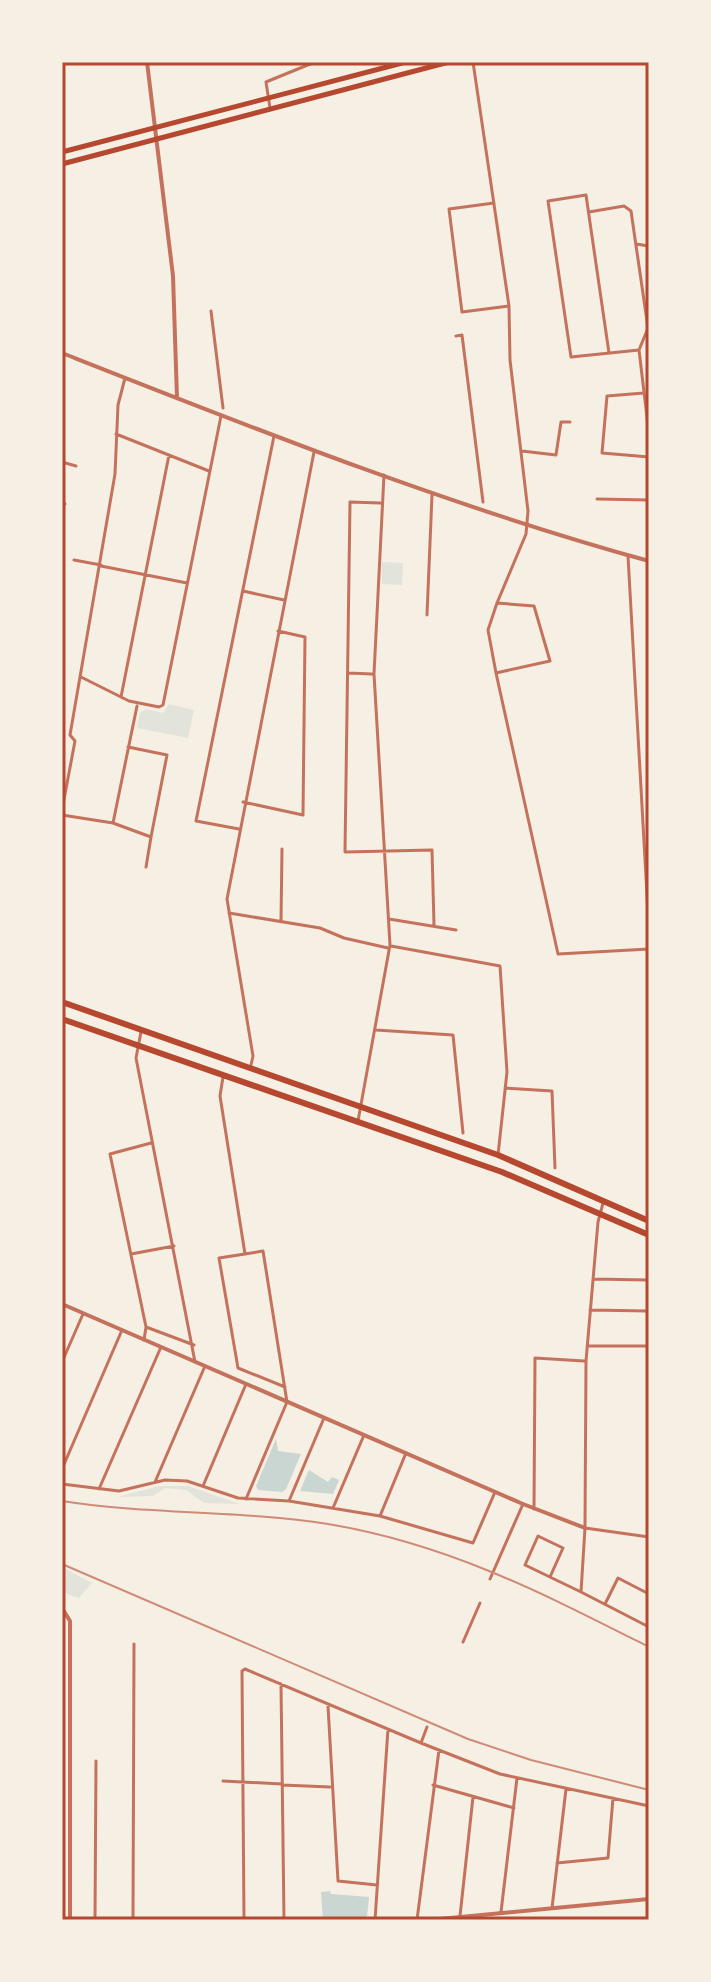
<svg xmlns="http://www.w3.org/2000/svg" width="711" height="1982" font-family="'Times New Roman',serif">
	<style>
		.green { fill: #e2e4dc }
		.water { fill: #c9d6d2 }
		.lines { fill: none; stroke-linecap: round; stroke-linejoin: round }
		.minor { stroke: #c5725c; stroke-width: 3 }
		.tertiary { stroke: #c5725c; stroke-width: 4 }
		.primary { stroke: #b5482f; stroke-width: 5 }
		.trunk { stroke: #b5482f; stroke-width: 6 }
		.rail { stroke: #cf8b77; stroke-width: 2 }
		.neatline { fill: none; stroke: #b5482f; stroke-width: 3 }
	</style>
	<rect width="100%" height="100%" fill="#f6efe4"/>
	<path class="green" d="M382,562L403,563L402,585L382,584Z
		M169,704L194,710L188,738L137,728L140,713L145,709L163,713Z
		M159,1486H188L240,1504L204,1503L186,1490L165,1488L153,1496L117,1497Z
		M62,1567L92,1583L79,1598L62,1592Z"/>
	<path class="water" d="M276,1439L278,1451L301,1454L286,1489L282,1492L258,1490L256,1486Z
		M309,1470L328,1482L332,1477L339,1480L333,1494L300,1491Z
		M330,1891L331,1894L369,1897L367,1916L353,1920H323L321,1892Z"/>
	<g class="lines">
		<path class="minor" d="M473,62L509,306L510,360L528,511L526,534L497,603
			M270,108L266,82L315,62
			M494,203L449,209L462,312L509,306
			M589,212L624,206L631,211L648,328L639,350L571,357L548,201L586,195L609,353
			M636,244L649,246
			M211,311L223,408
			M456,336L462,335L483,502
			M639,350L649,434
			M644,393L607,396L602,453L649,457
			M116,434L209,471
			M522,451L556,455L561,422H570
			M62,462L76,466
			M597,499L649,500
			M62,503L65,504
			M380,503L350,502L345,852L432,850L434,925
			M628,556L649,931
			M74,560L101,565
			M101,566L187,583
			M243,591L284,600
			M427,615L432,495
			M348,673L372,674
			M496,673L550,661L534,606L497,603L488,630L496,673L558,954L649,949
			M81,677L129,701L159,707L163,705L221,416
			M121,697L169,455
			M243,802L303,815L305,637L278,631
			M62,810L75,741L70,735L115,474L118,405L125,378
			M62,815L113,823L151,837L167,755L128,747
			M113,823L137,706
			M239,829L196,821L274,436
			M146,867L151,837
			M229,913L320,928L344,938L388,948
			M389,919L456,930
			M281,921L282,849
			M391,946L500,966L507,1072L498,1155
			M376,1030L453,1035L463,1133
			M141,1032L136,1058L195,1362
			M251,1065L253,1056L227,899L314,452
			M223,1077L220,1096L245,1254L263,1251L287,1402L246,1499
			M505,1088L552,1091L555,1168
			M358,1121L390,945L374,674L384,475
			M603,1203L598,1222L586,1361L585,1528L581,1592L649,1627
			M131,1254L174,1246
			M245,1254L219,1258L238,1368L285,1387
			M590,1310L648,1311
			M146,1327L194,1345
			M144,1340L146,1327L110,1154L151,1143
			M587,1346H648V1280L593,1279
			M62,1362L83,1314
			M62,1469L122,1330
			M155,1482L205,1366
			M62,1484L119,1491L165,1480L187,1481L238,1498L289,1501L380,1516L473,1543L495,1492
			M203,1486L246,1384
			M99,1489L161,1347
			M289,1501L324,1418
			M333,1508L364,1435
			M534,1509L535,1358L584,1361
			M380,1516L406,1453
			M585,1528L649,1537
			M550,1577L563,1548L538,1536L525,1565L581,1592
			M490,1579L523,1504
			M605,1604L618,1578L649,1594
			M463,1642L480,1603
			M281,1684L284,1920
			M328,1706L338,1881L377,1885
			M427,1727L421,1743L500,1774L649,1806
			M223,1781L282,1784
			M282,1785L330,1787
			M433,1785L514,1808
			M557,1863L608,1858L613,1798
			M552,1908L566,1789
			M501,1912L517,1778
			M460,1916L473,1797
			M95,1920L96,1761
			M133,1920L134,1644
			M244,1920L242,1671L245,1669L421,1743
			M375,1920L388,1729
			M417,1920L439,1750"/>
		<path class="tertiary" d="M147,62L173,276L177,398
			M62,353C255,429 449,506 649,561
			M62,1304L523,1504L585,1528
			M62,1608L70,1621V1920
			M429,1920L649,1899"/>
		<path class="primary" d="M62,152L406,62
			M62,164L449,62"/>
		<path class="trunk" d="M62,1002L498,1155L649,1221
			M62,1019L502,1172L649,1235"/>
		<path class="rail" d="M62,1501C150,1515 240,1510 328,1524C448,1544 542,1593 649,1647
			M62,1564L468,1739L531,1760L649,1790"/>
	</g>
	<rect width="711" height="1982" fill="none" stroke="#f6efe4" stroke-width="128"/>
	<rect x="64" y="64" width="583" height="1854" class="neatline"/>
</svg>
